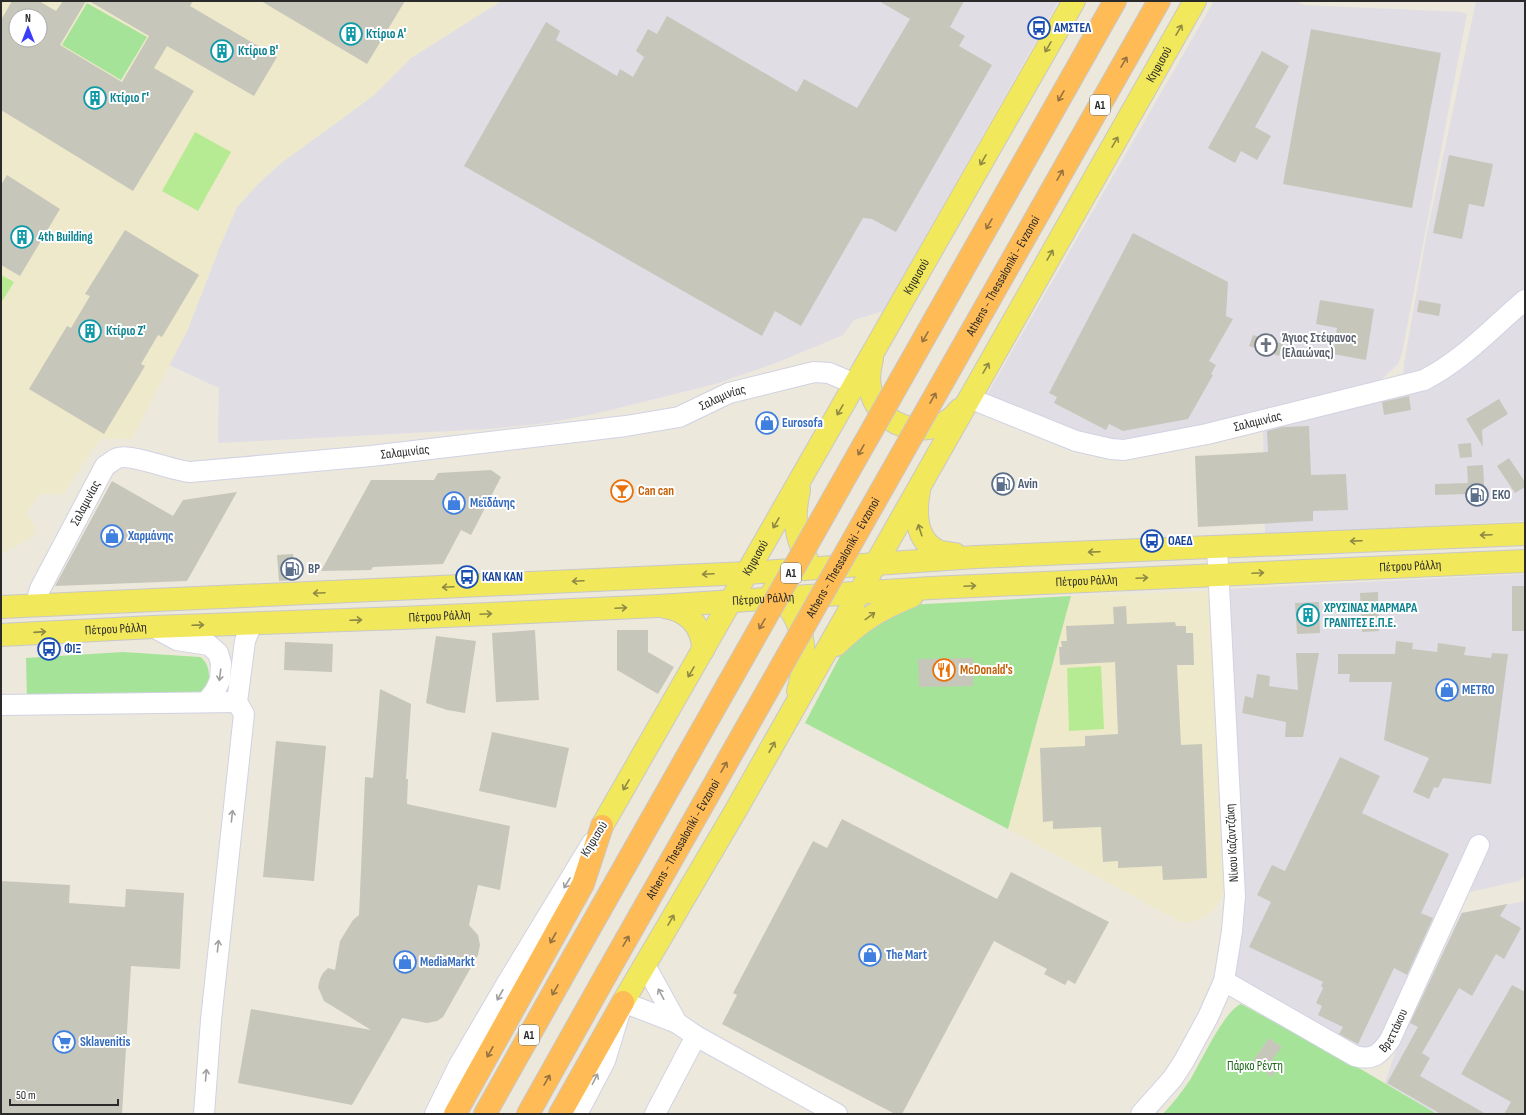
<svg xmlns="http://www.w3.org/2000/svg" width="1526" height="1115" font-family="'Sofia Sans Condensed',sans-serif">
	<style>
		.industrial { fill: #e0dde5 }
		.education { fill: #eee9cb; fill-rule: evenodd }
		.green { fill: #a5e498 }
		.pitch { fill: #b7eb93 }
		.building { fill: #c7c6bb; fill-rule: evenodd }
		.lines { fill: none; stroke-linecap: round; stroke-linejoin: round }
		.minor-casing { stroke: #d1d2e3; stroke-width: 22 }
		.major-casing { stroke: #c8c8c8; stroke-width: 24 }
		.highway-casing { stroke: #c8c8c8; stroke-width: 24 }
		.minor { stroke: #fff; stroke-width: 20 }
		.major { stroke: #f2e85c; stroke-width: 22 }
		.highway { stroke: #fb5; stroke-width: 22 }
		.highway-bridge-casing { stroke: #c8c8c8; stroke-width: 24; stroke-linecap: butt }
		.highway-bridge { stroke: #fb5; stroke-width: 22 }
		.oneway { stroke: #8e8943 }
		.oneway2 { stroke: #947240 }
		.oneway3 { stroke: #9f9f9f }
		.labels { text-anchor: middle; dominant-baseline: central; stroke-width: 4; stroke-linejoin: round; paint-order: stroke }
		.shield { fill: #fff; stroke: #6a6a6a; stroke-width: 1 }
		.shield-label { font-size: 12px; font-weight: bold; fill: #2a2a2a }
		.transit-label { font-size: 13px; font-weight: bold; fill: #164399; stroke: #fff; text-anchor: start }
		.culture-label { font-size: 13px; font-weight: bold; fill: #0d838f; stroke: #fff; text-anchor: start }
		.street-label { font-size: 13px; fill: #2a2a2a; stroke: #fff }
		.worship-label { font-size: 13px; font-weight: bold; fill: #5b616d; stroke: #fff; text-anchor: start }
		.shop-label { font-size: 13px; font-weight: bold; fill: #366cbe; stroke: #fff; text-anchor: start }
		.service-label { font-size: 13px; font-weight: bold; fill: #4e5e75; stroke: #fff; text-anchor: start }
		.food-label { font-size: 13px; font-weight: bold; fill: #c56008; stroke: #fff; text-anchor: start }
		.park-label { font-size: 13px; fill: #1c6819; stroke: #fff }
	</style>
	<rect width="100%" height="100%" fill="#ece8dc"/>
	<path class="industrial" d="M501,1H1056L1058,2L883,311L854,320L843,335L776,363L715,384L594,414L547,423L487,429L218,443L219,388L169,365L188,329L220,246L237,207L259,183L281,163L373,96L411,58Z
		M1214,1H1295L1304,5L1461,12L1467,14L1402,353L1398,364L1383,378L1367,386L1225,422L1116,445L984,400Z
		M1472,1H1525V521L1265,535L1263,428L1403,395L1404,364L1427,233L1476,1Z
		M1525,574V876L1519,881L1461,894L1381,1046L1368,1053L1233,977L1227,589Z
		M1525,901V1114H1437L1385,1083L1394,1056L1461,913Z"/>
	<path class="education" d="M1,1H501L411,58L373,96L281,163L259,183L237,207L220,246L188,329L132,439H100L64,493L60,495L39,494L27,513L35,527V533L31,538L1,554ZM16,16H40V40H16Z
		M1210,591L1213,685L1224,888L1223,897L1213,911L1198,920L1189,922H1181L1008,829L1071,596Z"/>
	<path class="green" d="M87,3L147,37L121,80L62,45Z
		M1071,596L1008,829L805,723L841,654L864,630L907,605Z
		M123,652L200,657C211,663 211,683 205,693L27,700L26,658Z
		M1241,1004L1364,1071L1437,1114H1163C1173,1103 1182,1092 1190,1080C1201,1062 1224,1011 1241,1004Z"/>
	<path class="pitch" d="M195,132L231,152L198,211L162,191Z
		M1,275L14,282L1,303Z
		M1101,666L1104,729L1069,731L1067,668Z"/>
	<path class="building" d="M12,1H39L56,11L63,1H86L60,45L122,82L149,36L89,1H193L190,6L277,57L254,96L167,46L154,68L194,91L133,191L1,110V20ZM16,16H40V40H16Z
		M261,1H405L367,64Z
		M879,1H964L950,27L965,36L959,46L992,65L896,232L872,219L863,218L801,326L775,311L762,336L464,166L546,22L560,31L556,40L617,76L620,69L633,77L644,57L636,51L648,29L657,34L667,16L797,92L804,79L857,108L910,19Z
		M1311,29L1441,53L1412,208L1283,184Z
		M1262,51L1289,66L1255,127L1271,136L1257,160L1241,151L1235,163L1208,148Z
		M1449,155L1493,164L1484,207L1469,204L1462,239L1433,233Z
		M7,175L60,209L20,276L1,265V185Z
		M125,230L199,275L162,337L158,335L141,364L145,366L104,434L29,389L67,326L71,328L90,296L85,294Z
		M1133,233L1228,282L1226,316L1233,319L1209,361L1216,365L1211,374L1213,375L1188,419L1123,431L1109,424L1106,430L1054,403L1057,397L1049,393Z
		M1320,300L1374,309L1366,360L1333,354L1337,328L1316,324Z
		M1419,300L1441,304L1439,316L1417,312Z
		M1253,335L1283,344L1279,356L1249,346Z
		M1409,396L1411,410L1384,415L1382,402Z
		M1499,399L1508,414L1482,430L1483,447L1466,419Z
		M1309,426L1311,475L1346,474L1348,510L1313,511V521L1198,527L1195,456L1268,452L1267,431L1282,427Z
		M1471,443L1472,457L1460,458L1458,444Z
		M1509,458L1525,482V487L1515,493L1497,466Z
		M1483,465L1485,500L1468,501V494L1435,495V484L1468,483L1467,466Z
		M491,470L501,477L471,535L461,530L443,564L373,567L371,570L321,571L371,480H434L438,473Z
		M112,481L173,516L183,500L237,492L187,581L55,586Z
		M293,554L295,580L279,581L277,555Z
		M1512,586H1525V631H1512Z
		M1378,592L1379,631L1362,632L1360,593Z
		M1319,602L1320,633L1297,634L1295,603Z
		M1126,606L1127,624L1175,622L1176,626H1186V633H1193L1194,665H1177L1181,745L1202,744L1207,878L1163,880L1162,866L1118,868V861L1103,862L1101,827L1053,829V821L1043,822L1040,748L1085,746V736L1118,734L1115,662L1060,665L1059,647H1062L1061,641H1067L1066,626L1114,624L1113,607Z
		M535,630L539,700L496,702L492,633Z
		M617,630H648V652L674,667L658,694L617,670Z
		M436,636L476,641L465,713L447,710L426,703Z
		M1396,641L1413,643L1412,649L1437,652L1438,643L1466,647L1464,655L1491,658L1492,653L1508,654L1491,784L1443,778L1438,788L1434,787L1429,799L1413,792L1429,758L1384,740L1392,682H1349L1350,674H1338V654H1395Z
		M285,642L333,644L332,672L284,670Z
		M1296,653H1319L1303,737H1285L1286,722L1242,713L1245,696L1253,698L1257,674L1270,676L1269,686L1298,690Z
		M973,658V686L919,687L918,659Z
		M380,689L411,704L406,779H408L407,804L510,826L500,890L478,885L469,925L478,935L480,945L478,955L443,1017L437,1021L427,1023L402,1018L352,1105L238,1083L251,1009L371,1030L324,1001L318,987L320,979L323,973L328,968L335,970L340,941L353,920L359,915L365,777L373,778Z
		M492,732L569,748L556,808L479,791Z
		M276,741L326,746L314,881L263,877Z
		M1340,757L1380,776L1362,813L1449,854L1421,913L1433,918L1407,975L1394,968L1358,1044L1339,1034L1343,1027L1318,1015L1322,1006L1316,1003L1323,988L1321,986L1323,982L1249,947L1271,902L1257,895L1272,865L1285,871Z
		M842,819L997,899L1011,872L1109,922L1075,984L1068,980L1065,985L1044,974L1047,969L994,941L902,1114H895L722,1024L737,995L733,993L813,841L827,848Z
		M1,881L70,885L69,903L125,907L126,889L184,893L180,969L131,966L122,1114H1Z
		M1507,904L1500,916L1521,928L1504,959L1496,954L1472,996L1459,988L1422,1053L1430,1058L1420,1076L1486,1114H1441L1387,1083L1418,1027L1410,1023L1462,913Z
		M1512,985L1525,992V1114H1504L1511,1102L1461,1074Z
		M1269,1038L1282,1047L1272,1060L1280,1066L1272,1077L1252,1062Z"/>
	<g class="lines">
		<g class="minor-casing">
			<g id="minor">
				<path id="s1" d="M969,398L1076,441L1111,449L1124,450L1207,434L1424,380C1463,360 1492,328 1525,300"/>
				<path id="s2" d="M35,606L40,589L105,466C109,464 114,459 118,458C130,453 174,471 190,472L371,456L626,426L679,417L729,393L814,372L829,373L855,384"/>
				<path d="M153,627L177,640L209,645L218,653L221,663L220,680L215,691L207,701"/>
				<path d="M1,705L237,702"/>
				<path d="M645,965L677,1023"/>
				<path id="s3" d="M1224,981L1355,1056C1373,1061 1380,1054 1390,1040L1479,845"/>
				<path d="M204,1114L211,1020L244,714L237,702L245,641L252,623"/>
				<path d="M435,1114L459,1065L507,983L592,843"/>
				<path d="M577,1114L605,1061L623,1002L677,1023L696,1036L837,1114"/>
				<path d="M655,1114L696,1036"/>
				<path d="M1141,1114L1173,1078L1184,1061L1208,1017L1224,981L1232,931L1235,896L1217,547"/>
			</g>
		</g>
		<g class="major-casing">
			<g id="major">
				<path d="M872,359C869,370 868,381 871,392C881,431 935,442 959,410"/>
				<path d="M799,490C792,521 796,538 810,566"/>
				<path d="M919,491C915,511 915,539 936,550C941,553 949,553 955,554"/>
				<path d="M773,591C805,617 809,652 798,691"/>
				<path d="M1,607L747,573L976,557L1525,534"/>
				<path d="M665,607C687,610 703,626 703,650"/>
				<path id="s4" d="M1,635L153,627L402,618L658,606L931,588L1525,561"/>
				<path d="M836,645C862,620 880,609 912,596"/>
				<path id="s5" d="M602,826L1074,1"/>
				<path id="s6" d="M623,1002L736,810L1195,1"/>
			</g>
		</g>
		<g class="highway-casing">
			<path id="highway" d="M1008,190L1115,1
				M1041,209L1159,1
				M455,1114L583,884L602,826
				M485,1114L574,956
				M528,1114L606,975
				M560,1114L623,1002"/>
		</g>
		<use href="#minor" class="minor"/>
		<use href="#major" class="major"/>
		<use href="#highway" class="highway"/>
		<g class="highway-bridge-casing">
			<g id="highway-bridge">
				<path d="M574,956L1008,190"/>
				<path id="s7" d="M606,975L1041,209"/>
			</g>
		</g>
		<use href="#highway-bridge" class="highway-bridge"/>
	</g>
	<defs><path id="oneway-shaft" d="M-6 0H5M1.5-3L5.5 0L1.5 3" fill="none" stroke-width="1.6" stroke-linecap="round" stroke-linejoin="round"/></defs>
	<g class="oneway">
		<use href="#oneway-shaft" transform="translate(1179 30) rotate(-60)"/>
		<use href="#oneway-shaft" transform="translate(1048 47) rotate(120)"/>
		<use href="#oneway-shaft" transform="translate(1115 142) rotate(-60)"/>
		<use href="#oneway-shaft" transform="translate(983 160) rotate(120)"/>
		<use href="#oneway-shaft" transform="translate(1050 255) rotate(-60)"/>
		<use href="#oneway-shaft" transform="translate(986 368) rotate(-60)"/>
		<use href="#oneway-shaft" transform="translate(840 410) rotate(120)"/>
		<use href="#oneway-shaft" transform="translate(776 523) rotate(120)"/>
		<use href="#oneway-shaft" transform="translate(920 530) rotate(-108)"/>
		<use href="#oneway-shaft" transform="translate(1486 535) rotate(178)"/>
		<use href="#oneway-shaft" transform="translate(1356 541) rotate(178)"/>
		<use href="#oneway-shaft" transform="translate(1094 552) rotate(178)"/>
		<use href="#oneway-shaft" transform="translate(1258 573) rotate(-3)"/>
		<use href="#oneway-shaft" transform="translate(708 574) rotate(177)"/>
		<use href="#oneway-shaft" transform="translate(1142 578) rotate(-3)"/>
		<use href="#oneway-shaft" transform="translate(578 581) rotate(177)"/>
		<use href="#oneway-shaft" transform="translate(970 586) rotate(-3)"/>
		<use href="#oneway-shaft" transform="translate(448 587) rotate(177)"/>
		<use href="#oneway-shaft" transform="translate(319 593) rotate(177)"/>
		<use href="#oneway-shaft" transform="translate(621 608) rotate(-3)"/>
		<use href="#oneway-shaft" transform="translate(486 614) rotate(-3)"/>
		<use href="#oneway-shaft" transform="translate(870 616) rotate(-36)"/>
		<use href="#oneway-shaft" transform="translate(356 620) rotate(-2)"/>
		<use href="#oneway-shaft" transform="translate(198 625) rotate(-2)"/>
		<use href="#oneway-shaft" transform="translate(40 632) rotate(-4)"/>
		<use href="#oneway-shaft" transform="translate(691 672) rotate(120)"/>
		<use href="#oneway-shaft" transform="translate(772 747) rotate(-61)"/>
		<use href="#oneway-shaft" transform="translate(626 785) rotate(120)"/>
		<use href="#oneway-shaft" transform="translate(671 920) rotate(-60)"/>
	</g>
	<g class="oneway2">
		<use href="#oneway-shaft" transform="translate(1124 62) rotate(-60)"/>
		<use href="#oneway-shaft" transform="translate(1061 96) rotate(120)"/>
		<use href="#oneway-shaft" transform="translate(1060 175) rotate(-60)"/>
		<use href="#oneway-shaft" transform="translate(989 224) rotate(120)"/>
		<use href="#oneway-shaft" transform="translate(925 337) rotate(120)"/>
		<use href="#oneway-shaft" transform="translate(933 398) rotate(-60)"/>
		<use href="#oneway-shaft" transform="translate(861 450) rotate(120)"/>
		<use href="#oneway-shaft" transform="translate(762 624) rotate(120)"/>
		<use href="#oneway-shaft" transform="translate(724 767) rotate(-60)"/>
		<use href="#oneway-shaft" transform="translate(553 938) rotate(119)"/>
		<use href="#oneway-shaft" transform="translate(626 941) rotate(-60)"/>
		<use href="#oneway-shaft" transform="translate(555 990) rotate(120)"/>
		<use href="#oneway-shaft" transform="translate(490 1052) rotate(119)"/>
		<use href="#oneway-shaft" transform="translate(547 1080) rotate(-60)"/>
	</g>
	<g class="oneway3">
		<use href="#oneway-shaft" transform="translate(220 675) rotate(97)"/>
		<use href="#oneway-shaft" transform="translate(232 816) rotate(-84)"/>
		<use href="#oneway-shaft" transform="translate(567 883) rotate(121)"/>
		<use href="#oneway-shaft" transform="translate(218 946) rotate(-84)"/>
		<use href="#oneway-shaft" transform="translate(661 994) rotate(-118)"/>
		<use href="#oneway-shaft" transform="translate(500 995) rotate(119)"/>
		<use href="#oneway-shaft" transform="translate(206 1075) rotate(-85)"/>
		<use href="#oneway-shaft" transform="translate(595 1079) rotate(-63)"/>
	</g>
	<defs>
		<g id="bus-ring" transform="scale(1.15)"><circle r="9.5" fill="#fff" stroke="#1a4fb4" stroke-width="1.5"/><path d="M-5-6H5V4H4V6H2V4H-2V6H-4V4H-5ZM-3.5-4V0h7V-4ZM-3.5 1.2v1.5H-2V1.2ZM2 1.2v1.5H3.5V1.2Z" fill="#1a4fb4"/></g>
		<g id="building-ring" transform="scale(1.15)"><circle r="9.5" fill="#fff" stroke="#0f9aa8" stroke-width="1.5"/><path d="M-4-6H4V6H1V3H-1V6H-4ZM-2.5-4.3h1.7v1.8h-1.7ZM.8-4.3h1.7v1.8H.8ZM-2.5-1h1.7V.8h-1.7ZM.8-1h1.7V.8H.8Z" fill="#0f9aa8"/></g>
		<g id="church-ring" transform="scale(1.15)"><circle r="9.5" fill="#fff" stroke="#6b7280" stroke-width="1.5"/><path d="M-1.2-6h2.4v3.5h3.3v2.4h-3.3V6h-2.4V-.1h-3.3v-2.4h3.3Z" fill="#6b7280"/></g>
		<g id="shop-ring" transform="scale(1.15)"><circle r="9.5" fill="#fff" stroke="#3f7fe0" stroke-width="1.5"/><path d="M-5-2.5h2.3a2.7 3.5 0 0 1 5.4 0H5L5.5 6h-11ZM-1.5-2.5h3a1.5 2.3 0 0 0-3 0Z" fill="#3f7fe0"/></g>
		<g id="fuel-ring" transform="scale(1.15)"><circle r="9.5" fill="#fff" stroke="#5c6f8a" stroke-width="1.5"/><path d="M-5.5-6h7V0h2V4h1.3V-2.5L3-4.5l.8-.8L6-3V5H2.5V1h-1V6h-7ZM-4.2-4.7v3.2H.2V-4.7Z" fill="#5c6f8a"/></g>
		<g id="bar-ring" transform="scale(1.15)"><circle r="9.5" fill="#fff" stroke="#e8710a" stroke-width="1.5"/><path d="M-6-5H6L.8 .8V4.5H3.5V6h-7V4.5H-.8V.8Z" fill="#e8710a"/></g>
		<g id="restaurant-ring" transform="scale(1.15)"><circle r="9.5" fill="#fff" stroke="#e8710a" stroke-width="1.5"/><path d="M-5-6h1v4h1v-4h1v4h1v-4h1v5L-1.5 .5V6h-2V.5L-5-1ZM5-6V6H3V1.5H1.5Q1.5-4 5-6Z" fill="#e8710a"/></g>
		<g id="supermarket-ring" transform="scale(1.15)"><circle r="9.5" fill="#fff" stroke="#3f7fe0" stroke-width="1.5"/><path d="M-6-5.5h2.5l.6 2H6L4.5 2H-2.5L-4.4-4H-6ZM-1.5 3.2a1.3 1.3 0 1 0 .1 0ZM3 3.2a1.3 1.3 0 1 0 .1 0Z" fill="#3f7fe0"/></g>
	</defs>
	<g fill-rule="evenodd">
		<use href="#bus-ring" x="1039" y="28"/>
		<use href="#building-ring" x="351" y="34"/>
		<use href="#building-ring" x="222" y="51"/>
		<use href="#building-ring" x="95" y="98"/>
		<use href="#building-ring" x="22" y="237"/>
		<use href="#building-ring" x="90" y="331"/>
		<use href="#church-ring" x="1266" y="345"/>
		<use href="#shop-ring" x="767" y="423"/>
		<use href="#fuel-ring" x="1003" y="484"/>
		<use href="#bar-ring" x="622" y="491"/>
		<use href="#fuel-ring" x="1477" y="495"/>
		<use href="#shop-ring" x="454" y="503"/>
		<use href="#shop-ring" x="112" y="536"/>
		<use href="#bus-ring" x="1152" y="541"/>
		<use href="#fuel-ring" x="292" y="569"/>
		<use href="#bus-ring" x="467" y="577"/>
		<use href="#building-ring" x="1308" y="615"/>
		<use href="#bus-ring" x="49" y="649"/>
		<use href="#restaurant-ring" x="944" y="670"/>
		<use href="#shop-ring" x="1447" y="690"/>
		<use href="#shop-ring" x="870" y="955"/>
		<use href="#shop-ring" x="405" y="962"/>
		<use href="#supermarket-ring" x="64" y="1042"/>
	</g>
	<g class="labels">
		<g class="shield">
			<rect x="1090" y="95" width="20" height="20" rx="3"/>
			<rect x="781" y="563" width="20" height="20" rx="3"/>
			<rect x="519" y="1025" width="20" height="20" rx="3"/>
		</g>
		<g class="shield-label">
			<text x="1100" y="105">Α1</text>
			<text x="791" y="573">Α1</text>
			<text x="529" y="1035">Α1</text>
		</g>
		<g class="transit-label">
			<text x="1054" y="28">ΑΜΣΤΕΛ</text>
			<text x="1168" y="541">ΟΑΕΔ</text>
			<text x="482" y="577">ΚΑΝ ΚΑΝ</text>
			<text x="64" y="649">ΦΙΞ</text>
		</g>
		<g class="culture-label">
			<text x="366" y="34">Κτίριο Α'</text>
			<text x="238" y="51">Κτίριο Β'</text>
			<text x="110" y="98">Κτίριο Γ'</text>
			<text x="38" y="237">4th Building</text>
			<text x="106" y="331">Κτίριο Ζ'</text>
			<text x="1324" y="608">ΧΡΥΣΙΝΑΣ ΜΑΡΜΑΡΑ<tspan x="1324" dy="15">ΓΡΑΝΙΤΕΣ Ε.Π.Ε.</tspan></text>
		</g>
		<g class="street-label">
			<text stroke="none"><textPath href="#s6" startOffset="1080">Κηφισού</textPath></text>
			<text stroke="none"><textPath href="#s7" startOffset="804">Athens - Thessaloniki - Evzonoi</textPath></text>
			<text stroke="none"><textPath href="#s5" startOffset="633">Κηφισού</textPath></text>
			<text stroke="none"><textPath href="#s2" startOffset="786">Σαλαμινίας</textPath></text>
			<text stroke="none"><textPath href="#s1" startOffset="301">Σαλαμινίας</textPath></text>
			<text stroke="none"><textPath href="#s2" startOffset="462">Σαλαμινίας</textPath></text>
			<text stroke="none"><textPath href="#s2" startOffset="115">Σαλαμινίας</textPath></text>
			<text stroke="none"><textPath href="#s5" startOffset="309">Κηφισού</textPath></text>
			<text stroke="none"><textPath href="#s7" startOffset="480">Athens - Thessaloniki - Evzonoi</textPath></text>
			<text stroke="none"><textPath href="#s4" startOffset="1411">Πέτρου Ράλλη</textPath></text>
			<text stroke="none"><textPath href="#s4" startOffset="1087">Πέτρου Ράλλη</textPath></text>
			<text stroke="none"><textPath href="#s4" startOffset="763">Πέτρου Ράλλη</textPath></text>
			<text stroke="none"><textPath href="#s4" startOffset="439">Πέτρου Ράλλη</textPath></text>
			<text stroke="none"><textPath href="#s4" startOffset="115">Πέτρου Ράλλη</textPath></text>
			<text transform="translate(594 839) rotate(-58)">Κηφισού</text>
			<text stroke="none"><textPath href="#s7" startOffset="156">Athens - Thessaloniki - Evzonoi</textPath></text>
			<text transform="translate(1232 843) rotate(-93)">Νίκου Καζαντζάκη</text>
			<text stroke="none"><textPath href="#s3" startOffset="203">Βρεττάκου</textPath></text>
		</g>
		<g class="worship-label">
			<text x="1282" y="338">Άγιος Στέφανος<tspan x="1282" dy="15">(Ελαιώνας)</tspan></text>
		</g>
		<g class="shop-label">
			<text x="782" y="423">Eurosofa</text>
			<text x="470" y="503">Μεϊδάνης</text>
			<text x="128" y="536">Χαρμάνης</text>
			<text x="1462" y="690">METRO</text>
			<text x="886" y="955">The Mart</text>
			<text x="420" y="962">MediaMarkt</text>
			<text x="80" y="1042">Sklavenitis</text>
		</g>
		<g class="service-label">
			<text x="1018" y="484">Avin</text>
			<text x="1492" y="495">EKO</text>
			<text x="308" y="569">BP</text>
		</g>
		<g class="food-label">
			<text x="638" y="491">Can can</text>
			<text x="960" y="670">McDonald's</text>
		</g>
		<g class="park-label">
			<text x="1255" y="1066">Πάρκο Ρέντη</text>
		</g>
	</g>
	<rect width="1526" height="1115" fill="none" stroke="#2a2a2a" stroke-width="4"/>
	<g transform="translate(28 28)"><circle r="19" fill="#ffffff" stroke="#aaaaaa"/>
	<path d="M0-3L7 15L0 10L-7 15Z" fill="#3a3dfc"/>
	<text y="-6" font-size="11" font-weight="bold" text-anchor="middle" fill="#2a2a2a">N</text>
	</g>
	<path d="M10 1099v6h108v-6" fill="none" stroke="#2a2a2a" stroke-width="2"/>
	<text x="16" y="1099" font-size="12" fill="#2a2a2a" stroke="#ffffff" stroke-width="3" paint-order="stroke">50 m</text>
</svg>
